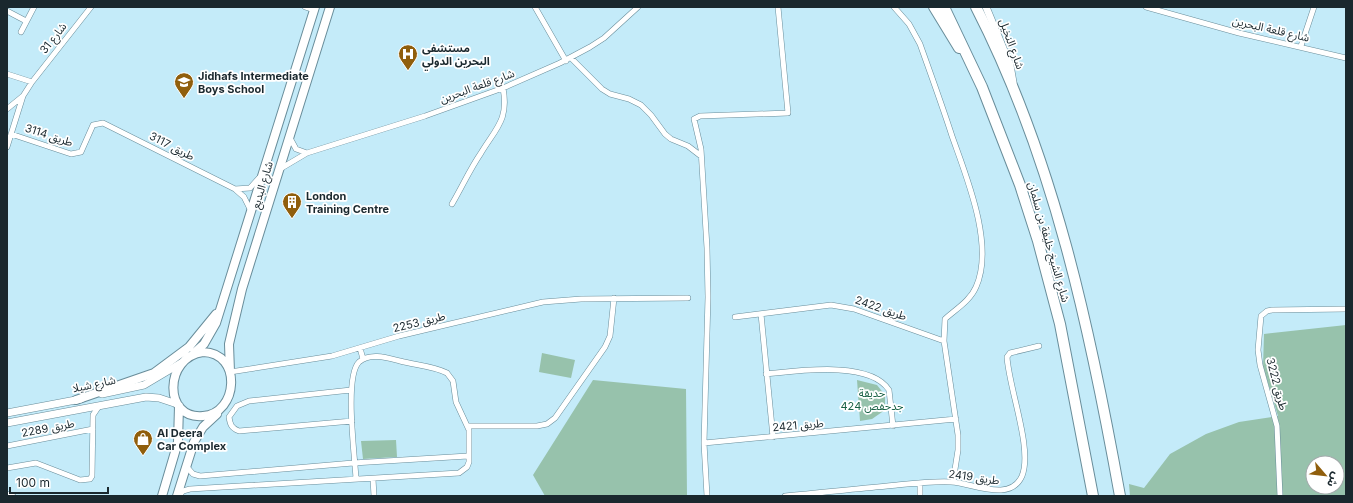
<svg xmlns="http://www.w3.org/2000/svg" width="1353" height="503" font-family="Inter,'Noto Sans Arabic',sans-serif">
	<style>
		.green { fill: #97c2ac; fill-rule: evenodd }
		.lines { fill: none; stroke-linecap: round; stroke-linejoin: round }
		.minor-casing { stroke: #698d9a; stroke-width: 6 }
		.tertiary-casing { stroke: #698d9a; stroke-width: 8 }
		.secondary-casing { stroke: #698d9a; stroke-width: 8 }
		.primary-casing { stroke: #698d9a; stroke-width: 10 }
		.motorway-casing { stroke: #698d9a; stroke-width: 12 }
		.minor { stroke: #fff; stroke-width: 5 }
		.tertiary { stroke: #fff; stroke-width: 7 }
		.secondary { stroke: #fff; stroke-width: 7 }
		.primary { stroke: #fff; stroke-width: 8 }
		.motorway { stroke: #fff; stroke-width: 10 }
		.labels { text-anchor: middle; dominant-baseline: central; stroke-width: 3.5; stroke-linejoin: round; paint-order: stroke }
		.street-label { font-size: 11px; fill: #1a282e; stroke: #fff }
		.poi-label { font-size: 11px; font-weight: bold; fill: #1a282e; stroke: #fff; text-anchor: start }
		.park-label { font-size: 11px; fill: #196145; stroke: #fff }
	</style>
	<rect width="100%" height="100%" fill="#c4ebf9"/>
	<path class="green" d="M1346,325V496H1130L1129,484L1144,488L1170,454L1206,434L1239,422L1278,416L1263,367L1264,334ZM1313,463H1337V487H1313Z
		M542,353L575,360L571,378L539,372Z
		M593,380L686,389L687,496H545L533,475Z
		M857,380L877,385L885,395V410L872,419L860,421Z
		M396,440L397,457L363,459L361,441Z"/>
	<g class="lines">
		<g class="minor-casing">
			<path id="minor" d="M305,7L314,10
				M535,7L566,61
				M894,7L909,24L920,44C931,75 942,105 952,136C966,176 995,245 976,287C970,301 956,309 945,319L944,341L958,435V450L953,482
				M1146,7L1239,33L1346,58
				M7,11L26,21
				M21,32L34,7
				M1301,46L1314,7
				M571,58L602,89L610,94L629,99L641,105L651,115L665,134L671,139L688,146L701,156
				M7,74L32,82
				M7,109L23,96
				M11,134L71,154L81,152L93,125L103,123L235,189L250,188L259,178
				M290,138L296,149L307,153
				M7,147L23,96L32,82L91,7
				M280,169L307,153L425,116L503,88L560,63L590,47L604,38L638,7
				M236,190L244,197L251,211
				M452,204C462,187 470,169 481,153C496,128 509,120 503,88
				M761,314L773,437
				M735,317L831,305L854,309L944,341
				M360,348L363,359
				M230,372L332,356L399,336L543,302L581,299L688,298
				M766,374C797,371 870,360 889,390L893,426
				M351,390L249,401L237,406L229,417C230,424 231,428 239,431L352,421
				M468,426H537L547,424L555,418L605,347L610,336L614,298
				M704,443L956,419
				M7,446L93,429
				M186,466L193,474L200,476L353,463L468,456
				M7,468L36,463L80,480L90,479L92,476L93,415L99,406
				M373,479L374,496
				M7,494L13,496
				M179,496L183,491L190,489L459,473L467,467L469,462V430L456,402L453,381L447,373C434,366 415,365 400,361C388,358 370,352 359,362C344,377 355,457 356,479
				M707,496L704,443L708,297L707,248L701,149L694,119L700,116L788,113L778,7
				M785,496C819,493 853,489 887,486C908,484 930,481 951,482C973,483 1010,503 1022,476C1033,449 1009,389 1007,357L1010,353L1039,346
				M920,496V483
				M1280,496L1277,426L1260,365L1258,350L1261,316L1267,311L1272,310L1346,309"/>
		</g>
		<g class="tertiary-casing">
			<path id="tertiary" d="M986,7L1010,65L1013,82"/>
		</g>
		<g class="secondary-casing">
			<path id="secondary" d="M102,394L144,385L181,363
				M7,413L81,399
				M7,423L146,397L159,398L177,404"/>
		</g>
		<g class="primary-casing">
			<path id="primary" d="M203,352C243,353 238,414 203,416C163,420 164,357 203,352Z
				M194,353L204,344L216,323L315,7
				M230,372L229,344L242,289L330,7
				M76,400L154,373L189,347L216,314
				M162,496L178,442L179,406
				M177,496L194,442L203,427L217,414"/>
		</g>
		<g class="motorway-casing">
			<path id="motorway" d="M934,7L959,48
				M944,7L982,87L1020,185L1038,241L1060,324L1093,496
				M976,7C1054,159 1090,329 1120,496"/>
		</g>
		<use href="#minor" class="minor"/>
		<use href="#tertiary" class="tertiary"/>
		<use href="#secondary" class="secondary"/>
		<use href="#primary" class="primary"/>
		<use href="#motorway" class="motorway"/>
	</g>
	<defs>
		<g id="hospital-pin" transform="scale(1)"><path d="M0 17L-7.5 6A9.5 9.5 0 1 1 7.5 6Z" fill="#905e0c" stroke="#fff"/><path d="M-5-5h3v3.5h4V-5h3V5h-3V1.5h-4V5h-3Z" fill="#fff"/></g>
		<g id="school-pin" transform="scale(1)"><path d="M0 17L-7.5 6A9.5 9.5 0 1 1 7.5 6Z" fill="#905e0c" stroke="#fff"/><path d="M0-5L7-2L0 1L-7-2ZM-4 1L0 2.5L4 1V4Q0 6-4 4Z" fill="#fff"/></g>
		<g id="building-pin" transform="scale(1)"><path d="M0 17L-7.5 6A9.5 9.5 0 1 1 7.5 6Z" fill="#905e0c" stroke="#fff"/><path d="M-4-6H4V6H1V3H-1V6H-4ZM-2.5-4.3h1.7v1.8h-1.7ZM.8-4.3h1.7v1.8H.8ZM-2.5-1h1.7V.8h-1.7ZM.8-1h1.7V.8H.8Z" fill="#fff"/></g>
		<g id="shop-pin" transform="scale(1)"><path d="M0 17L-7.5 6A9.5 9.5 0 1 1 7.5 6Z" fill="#905e0c" stroke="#fff"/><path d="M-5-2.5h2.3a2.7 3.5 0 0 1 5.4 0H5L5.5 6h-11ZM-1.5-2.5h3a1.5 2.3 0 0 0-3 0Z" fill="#fff"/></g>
	</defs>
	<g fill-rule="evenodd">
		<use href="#hospital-pin" x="408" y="54"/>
		<use href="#school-pin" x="184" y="82"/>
		<use href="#building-pin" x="292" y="202"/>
		<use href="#shop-pin" x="143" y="439"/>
	</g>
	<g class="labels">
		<g class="street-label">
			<text transform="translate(1271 29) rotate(13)">شارع قلعة البحرين</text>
			<text transform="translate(53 38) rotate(-52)">شارع 31</text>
			<text transform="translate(1012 44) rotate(70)">شارع النخيل</text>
			<text transform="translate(477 86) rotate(-20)">شارع قلعة البحرين</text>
			<text transform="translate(49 135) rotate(18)">طريق 3114</text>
			<text transform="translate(172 146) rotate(27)">طريق 3117</text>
			<text transform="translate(262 185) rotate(-73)">شارع البديع</text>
			<text transform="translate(1049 242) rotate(74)">شارع الشيخ خليفة بن سلمان</text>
			<text transform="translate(881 308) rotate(19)">طريق 2422</text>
			<text transform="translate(419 322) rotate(-14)">طريق 2253</text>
			<text transform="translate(94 384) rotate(-12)">شارع شيلا</text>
			<text transform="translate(1277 384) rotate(75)">طريق 3222</text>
			<text transform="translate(798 425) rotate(-5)">طريق 2421</text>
			<text transform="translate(48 428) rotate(-11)">طريق 2289</text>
			<text transform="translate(974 477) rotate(8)">طريق 2419</text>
		</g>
		<g class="poi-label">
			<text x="422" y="48">مستشفى<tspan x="422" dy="13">البحرين الدولي</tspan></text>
			<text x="198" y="76">Jidhafs Intermediate<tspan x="198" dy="13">Boys School</tspan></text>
			<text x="306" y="196">London<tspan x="306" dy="13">Training Centre</tspan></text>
			<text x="157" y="433">Al Deera<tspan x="157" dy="13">Car Complex</tspan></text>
		</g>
		<g class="park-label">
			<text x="872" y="393">حديقة<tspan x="872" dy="13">جدحفص 424</tspan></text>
		</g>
	</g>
	<rect width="1353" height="503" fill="none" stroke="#1a282e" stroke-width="16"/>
	<g transform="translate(1325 475) rotate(118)"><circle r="19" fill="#ffffff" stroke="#a3a9ab"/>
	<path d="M0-3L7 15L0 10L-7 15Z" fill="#905e0c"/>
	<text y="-6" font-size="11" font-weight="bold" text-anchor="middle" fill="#1a282e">ش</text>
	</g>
	<path d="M10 487v6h98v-6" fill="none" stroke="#1a282e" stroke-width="2"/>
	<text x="16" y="487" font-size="12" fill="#1a282e" stroke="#ffffff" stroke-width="3" paint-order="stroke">100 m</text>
</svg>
